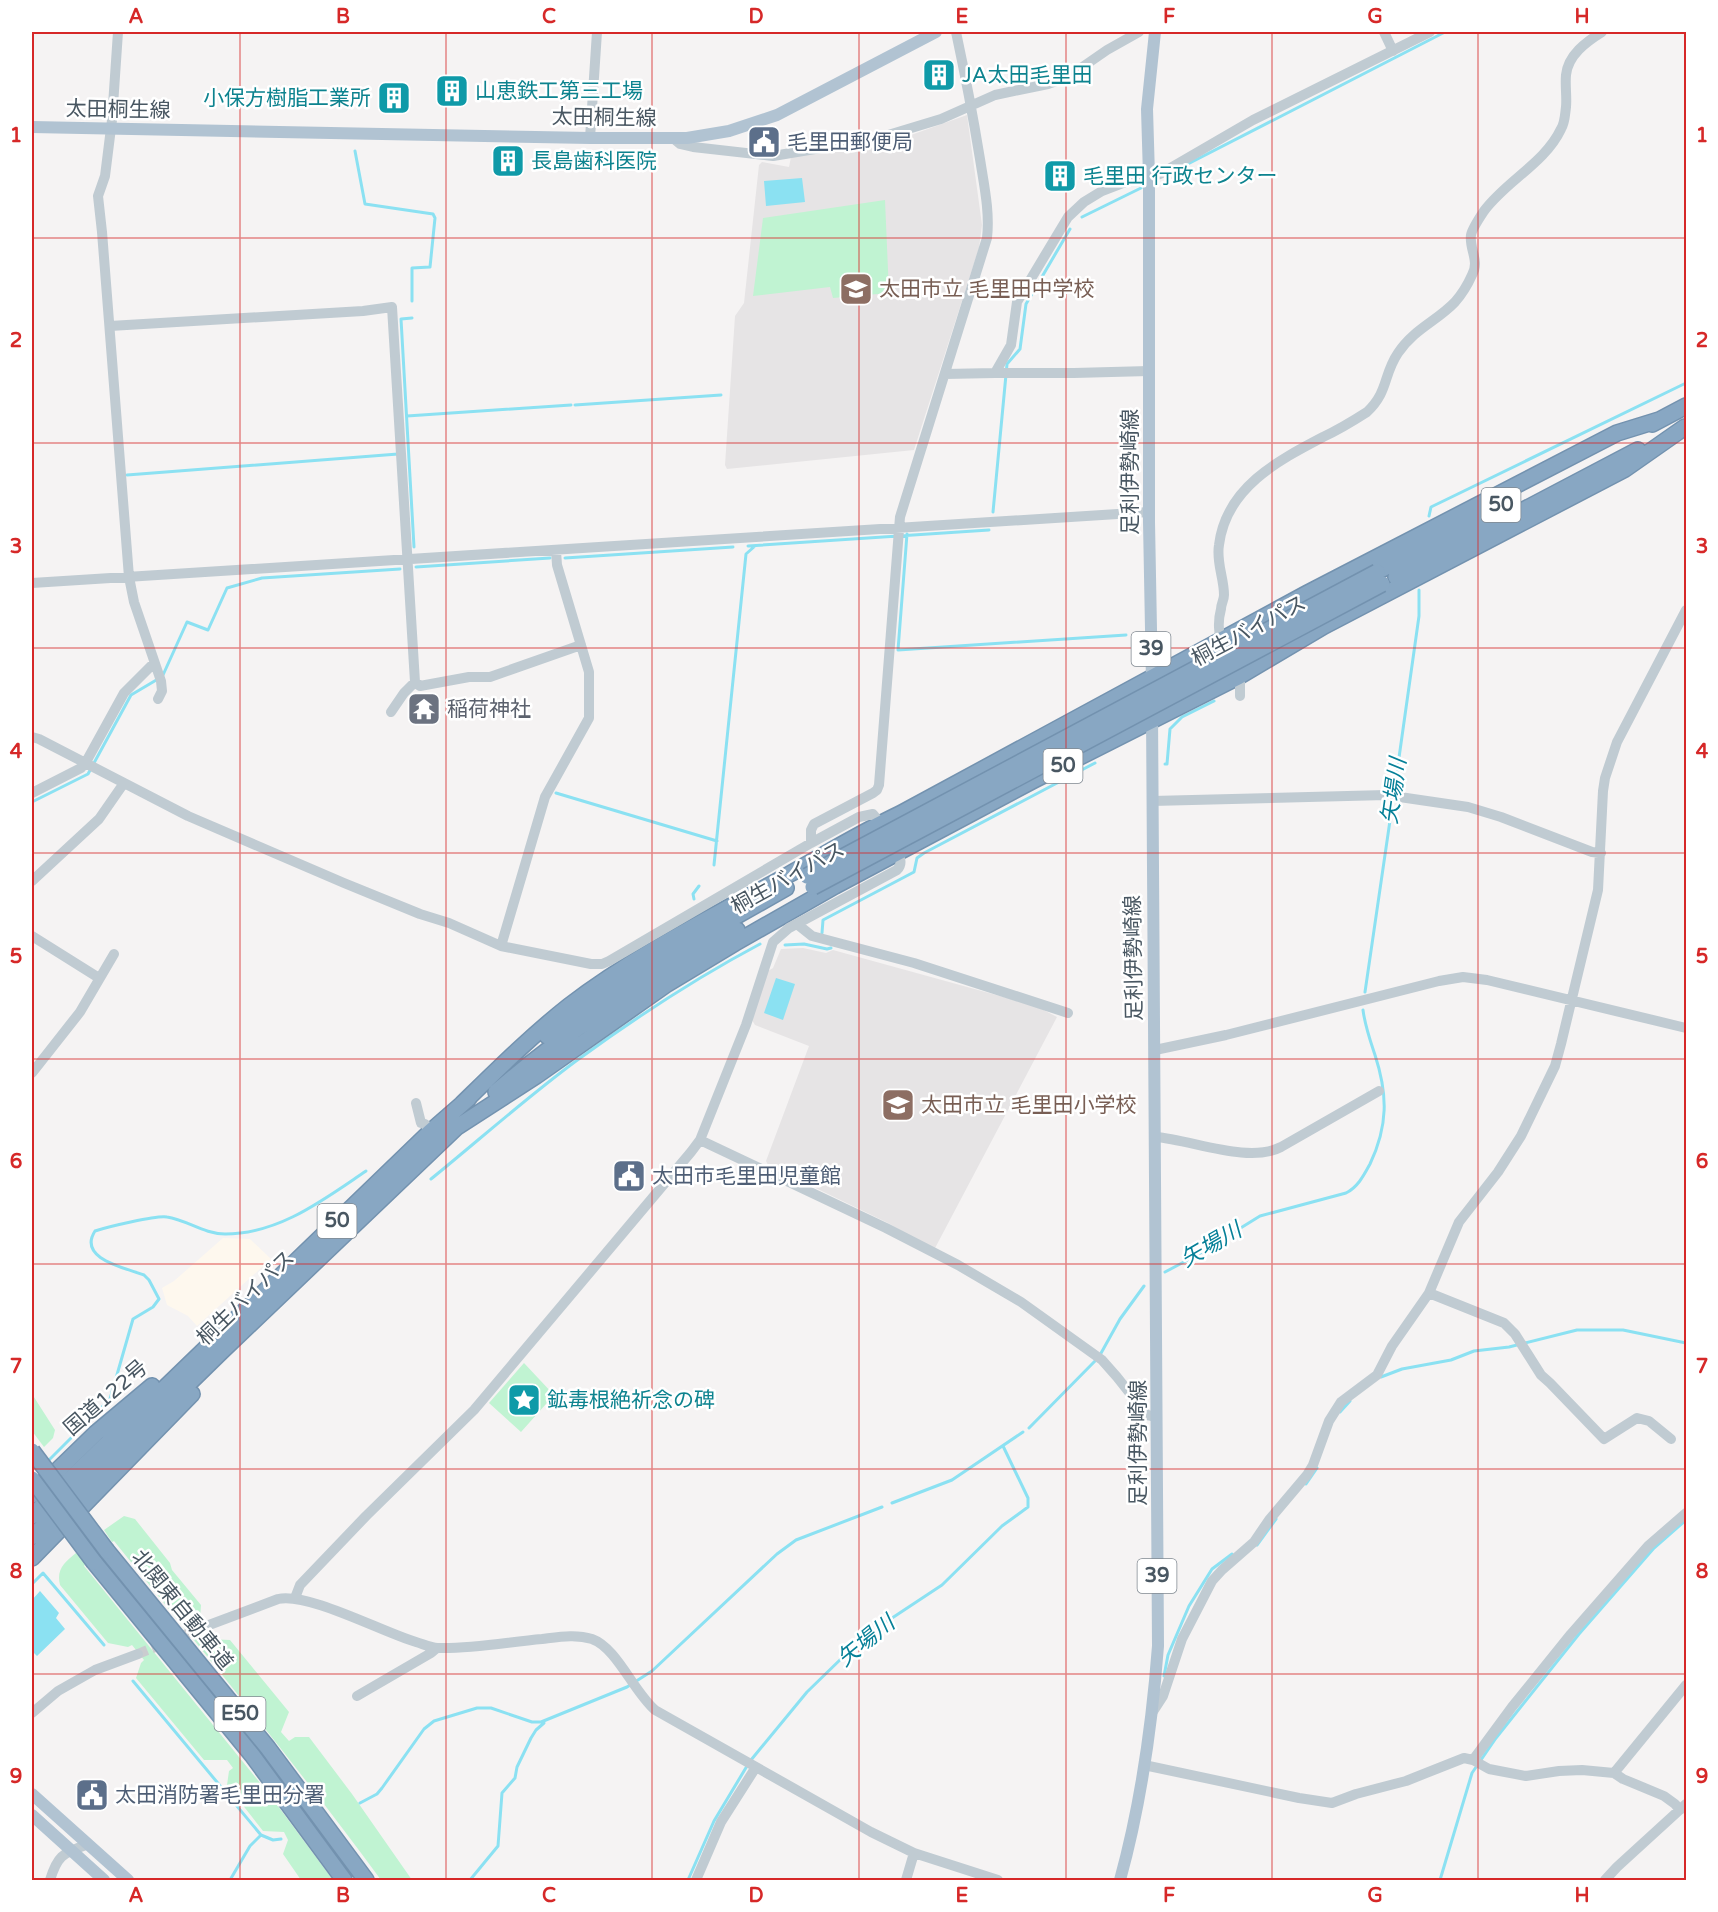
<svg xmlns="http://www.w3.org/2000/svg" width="1718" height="1912" font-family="'Varela Round','Noto Sans JP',sans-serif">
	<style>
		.commercial { fill: #fef8ee }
		.education { fill: #e6e4e5 }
		.green { fill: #c0f3d2 }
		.water { fill: #8be1f2 }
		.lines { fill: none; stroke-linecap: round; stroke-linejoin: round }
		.stream { stroke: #8be1f2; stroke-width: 3 }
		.minor-tunnel { stroke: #cacccf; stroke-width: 10; stroke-dasharray: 10 5; stroke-linecap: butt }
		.highway-casing { stroke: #7392af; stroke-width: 18 }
		.minor { stroke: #c0cbd2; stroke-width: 10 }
		.major { stroke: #b1c3d2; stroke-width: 12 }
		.highway { stroke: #88a7c3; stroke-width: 15 }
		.highway-bridge-casing { stroke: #7392af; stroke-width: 18; stroke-linecap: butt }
		.highway-bridge { stroke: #88a7c3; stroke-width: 15 }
		.grid { fill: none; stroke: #d62828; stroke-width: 1.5; stroke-opacity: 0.55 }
		.labels { text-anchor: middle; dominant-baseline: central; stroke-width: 5; stroke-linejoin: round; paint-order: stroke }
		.shield { fill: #fff; stroke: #808991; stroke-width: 1.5 }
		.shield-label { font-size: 20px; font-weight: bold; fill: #495762 }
		.culture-label { font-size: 21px; fill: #0d838f; stroke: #fff; text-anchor: start }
		.street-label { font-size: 21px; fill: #495762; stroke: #fff }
		.service-label { font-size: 21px; fill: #4e5e75; stroke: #fff; text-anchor: start }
		.education-label { font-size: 21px; fill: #785e54; stroke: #fff; text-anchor: start }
		.worship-label { font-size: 21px; fill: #5b616d; stroke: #fff; text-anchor: start }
		.water-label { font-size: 22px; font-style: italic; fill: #068098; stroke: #fff }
		.neatline { fill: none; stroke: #d62828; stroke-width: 2 }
		.grid-label { font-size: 20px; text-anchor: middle; font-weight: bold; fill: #d62828 }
	</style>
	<rect width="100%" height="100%" fill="#f5f3f3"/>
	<path class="commercial" d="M223,1238L250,1239L271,1259L197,1326L188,1316L167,1305L162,1288L174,1281Z"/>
	<path class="education" d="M967,115L982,225L979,248L914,450L727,469L725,465L735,316L744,303L759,165L762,162L789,167L791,157L911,135Z
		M803,948L826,953L833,950L1036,1006L1057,1017L934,1250L888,1223L768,1165L766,1161L809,1046L755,1025L752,1020L768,971L773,968L781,949Z"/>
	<path class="green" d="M885,200L889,293L833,298L830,287L753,296L763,218Z
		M524,1363L554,1395L521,1432L489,1403Z
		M32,1394L55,1430L53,1438L44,1447L32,1431Z
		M124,1516L135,1519L170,1563L172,1570L201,1605L200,1619L194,1624L207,1639L230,1640L289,1712L281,1732L289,1741L295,1737H309L352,1794L412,1880H381C296,1764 204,1653 114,1541L112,1542L104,1530Z
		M76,1553L86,1563L84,1566L269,1794L333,1880H301L283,1854L288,1840L284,1832L263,1831L227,1785L229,1771L233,1768L227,1760H204L136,1678L141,1663L144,1660L132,1645L128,1647L108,1643L60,1585C56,1569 65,1562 76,1553Z"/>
	<path class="water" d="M802,178L805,202L766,206L764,181Z
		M776,978L795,984L783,1020L764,1013Z
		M40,1591L59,1613L56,1618L65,1629L37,1656L32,1651V1600Z"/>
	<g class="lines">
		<path class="stream" d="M355,151L365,204L433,214L435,218L430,267L412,268V301
			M1180,168L1445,32
			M1082,217L1141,188
			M412,318L401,319L414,547
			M575,405L721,395
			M407,416L571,405
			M127,475L398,454
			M993,512L1007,364L1020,349L1026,304L1070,229
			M1429,516L1431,507L1686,383
			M907,534L898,650L1126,635
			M748,546L989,530
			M565,558L733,547
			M416,567L550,558
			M163,675L187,622L208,630L227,588L262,578L400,569
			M1165,764H1167L1170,729L1182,717L1214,701
			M556,793L717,841
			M1394,793L1419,616V590
			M32,802L88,774L131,695L158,679
			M714,865L746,554L755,546
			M694,899L693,894L699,886
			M822,933L823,920L914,872L917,858L924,853L1095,763
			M785,945L804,944L827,949L831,948
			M1365,992L1393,800
			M431,1179C479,1140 526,1098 576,1061C635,1018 696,978 760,944
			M1165,1272L1197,1255L1260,1216L1346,1193C1358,1187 1364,1175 1370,1164C1388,1126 1388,1095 1375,1055C1370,1040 1365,1026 1363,1010
			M1100,1355L1120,1319L1144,1286
			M1381,1377L1402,1369L1451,1360L1474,1351L1509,1347L1577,1330H1623L1686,1343
			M1340,1412L1350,1401
			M1029,1428L1096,1360
			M46,1463L110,1399L133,1319L153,1307L159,1299L149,1280L144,1275C126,1268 77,1259 95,1231C107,1227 157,1215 167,1217C187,1220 204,1234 225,1234C279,1234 323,1200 366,1171
			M1306,1484L1317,1468
			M892,1503L952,1480L1023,1432
			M1257,1545L1276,1519
			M32,1584L43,1573L104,1645
			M1164,1676L1168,1655L1189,1606L1212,1569L1232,1554
			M133,1681L261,1835L273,1840L281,1839
			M751,1760L807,1692L845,1655L883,1624L942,1585L1002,1526L1028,1507V1498L1003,1446
			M360,1803L377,1794L382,1788L424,1729L434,1721L477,1708H491L532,1722H541L627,1687L652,1671L777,1554L796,1540L882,1507
			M230,1880L250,1846L261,1835
			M470,1880L498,1846L502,1793L515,1778L517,1767L531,1738L536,1730L544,1723
			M688,1880L714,1821L747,1766
			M1440,1880L1472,1773L1496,1738L1579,1634L1654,1548L1686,1520"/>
		<path class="minor-tunnel" d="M138,1654L201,1628"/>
		<g class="highway-casing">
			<path id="highway" d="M1652,424L1686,406
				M1377,572L1496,508
				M1396,577L1638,450
				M547,1036L592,1003L650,965L786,888
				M496,1092C569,1028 652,978 737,930
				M462,1104C497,1070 531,1036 569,1006C637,954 714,916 788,875C826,854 862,832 900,814L1306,594L1617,433L1659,420
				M454,1129L536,1076L667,984L735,943L835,886L1034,780L1238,677L1324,626L1625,469L1685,427
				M32,1495L96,1433L152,1386
				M32,1516L430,1132L469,1098
				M32,1537L221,1352L460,1124
				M107,1551L268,1748L366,1880
				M32,1558L192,1394
				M94,1562L252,1755L344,1880"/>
		</g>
		<path class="minor" d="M118,32L112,120L105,176L98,196L102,232L129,577L134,602L161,681L162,691L158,699
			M1384,32L1393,51
			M590,138L597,32
			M674,139L680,144L693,147L773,156L875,139L941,119L995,95L1048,84L1068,77L1107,50L1139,32
			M110,326L363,311L392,307L415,682
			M995,373H1074L1149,371
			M945,374L995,373L1011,345L1017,302L1068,217L1084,202L1102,191L1128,181L1160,174L1253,120L1430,32
			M32,583L1149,512
			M1223,645C1218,634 1218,620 1221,609C1221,604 1224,600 1224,595C1224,578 1216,562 1219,545C1226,488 1277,461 1323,437C1338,430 1353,421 1367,412C1389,391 1383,375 1398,353C1414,329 1437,321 1455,302C1462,294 1468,284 1472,275C1480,261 1469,249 1471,235C1472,229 1480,217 1484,211C1506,181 1545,163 1561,129C1565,123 1565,114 1566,107C1567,97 1565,86 1566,75C1568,55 1586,42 1602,32
			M1236,672L1240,683V696
			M391,712L404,693L415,682L420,686L469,677H490L581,645
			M32,737L39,739L188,816L344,883L420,914L449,923L501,946L591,964H602L609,961L811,843L859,817L873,814L885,829
			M32,793L81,768L86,762L124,693L154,663
			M1152,801L1386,795L1468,807L1501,817L1592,852L1601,853
			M811,843V830L814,824L873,793L877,790L879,785L900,517L987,238C990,212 984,185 980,159C973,116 965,74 956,32
			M32,881L99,819L124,783
			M797,924L812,936L914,963L1068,1013
			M32,936L99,978
			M501,946L545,797L589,718V672L557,565L556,551
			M1155,1050L1226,1035L1439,981L1463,977L1487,980L1686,1028
			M32,1073L80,1012L114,954
			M416,1103L421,1123L425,1124L430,1132
			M1156,1137C1192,1140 1249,1164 1281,1147L1379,1091
			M700,1140L886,1228L958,1265L1021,1302L1102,1360L1117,1377L1147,1415L1157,1417
			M1429,1293L1504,1323L1515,1334L1541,1375L1550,1383L1604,1439L1637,1418L1649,1421L1671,1439
			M295,1598L300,1585L366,1516L474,1410L691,1152L700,1140L746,1025L773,942L789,928L897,870C904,863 899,855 895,848
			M201,1628L278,1599C308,1592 382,1632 416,1642C423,1644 431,1648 438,1648C473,1649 508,1642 542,1639C559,1637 576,1634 592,1639C617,1648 633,1691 655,1710L871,1832L914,1853L998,1880
			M357,1696L431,1653L437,1648
			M32,1713L58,1691L95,1670L138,1654
			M1152,1713L1163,1696L1182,1639L1212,1581L1222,1570L1254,1542L1269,1520L1307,1475L1313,1465L1329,1421L1341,1402L1377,1375L1392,1346L1429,1293L1459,1222L1498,1172L1521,1136L1555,1066L1561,1044L1598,890L1603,791L1605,778L1617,742L1686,610
			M1473,1760L1512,1707L1571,1634L1648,1546L1686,1513
			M1144,1765L1299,1798L1332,1803L1356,1794L1406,1781L1464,1758L1473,1760L1489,1769L1526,1776L1559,1771L1582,1770L1614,1773L1623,1779L1664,1796L1675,1804L1680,1810
			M1614,1773L1686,1685
			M50,1880C57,1857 62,1853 86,1845
			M696,1880L721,1822L756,1767
			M906,1880L914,1853
			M1605,1880L1617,1867L1686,1804"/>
		<path class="major" d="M32,127L590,138H687L729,131L777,115L936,32
			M1152,683L1149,522V176L1147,109L1155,32
			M32,1794L128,1880
			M32,1815L104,1880
			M1120,1880C1141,1804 1152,1725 1158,1646L1152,712"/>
		<use href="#highway" class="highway"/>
		<g class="highway-bridge-casing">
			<path id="highway-bridge" d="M807,876L1377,572
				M813,887L1382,584
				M32,1451L107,1551
				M32,1479L94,1562"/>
		</g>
		<use href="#highway-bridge" class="highway-bridge"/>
	</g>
	<path class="grid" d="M240,32V1880M446,32V1880M652,32V1880M859,32V1880M1066,32V1880M1272,32V1880M1478,32V1880M32,238H1686M32,443H1686M32,648H1686M32,853H1686M32,1059H1686M32,1264H1686M32,1469H1686M32,1674H1686"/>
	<defs>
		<g id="building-square" transform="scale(1.725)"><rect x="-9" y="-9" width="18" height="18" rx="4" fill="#0f9aa8" stroke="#fff"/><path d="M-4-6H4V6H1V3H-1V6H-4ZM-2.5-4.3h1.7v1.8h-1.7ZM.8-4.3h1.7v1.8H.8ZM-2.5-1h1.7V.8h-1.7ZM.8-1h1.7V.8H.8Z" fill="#fff"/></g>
		<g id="civic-square" transform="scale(1.725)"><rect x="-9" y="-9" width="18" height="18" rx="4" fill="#5c6f8a" stroke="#fff"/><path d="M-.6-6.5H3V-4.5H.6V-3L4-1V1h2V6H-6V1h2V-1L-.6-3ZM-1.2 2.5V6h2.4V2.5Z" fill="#fff"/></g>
		<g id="school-square" transform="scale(1.725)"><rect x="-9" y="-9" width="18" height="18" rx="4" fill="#8d6e63" stroke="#fff"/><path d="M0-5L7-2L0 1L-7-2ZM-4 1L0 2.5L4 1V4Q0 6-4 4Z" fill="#fff"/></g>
		<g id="temple-square" transform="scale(1.725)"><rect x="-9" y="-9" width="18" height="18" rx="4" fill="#6b7280" stroke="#fff"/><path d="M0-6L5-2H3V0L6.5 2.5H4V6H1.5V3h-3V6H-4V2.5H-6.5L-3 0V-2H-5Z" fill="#fff"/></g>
		<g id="sight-square" transform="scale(1.725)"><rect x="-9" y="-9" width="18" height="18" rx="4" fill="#0f9aa8" stroke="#fff"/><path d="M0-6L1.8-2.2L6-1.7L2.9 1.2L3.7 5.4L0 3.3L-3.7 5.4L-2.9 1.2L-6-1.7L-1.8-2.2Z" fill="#fff"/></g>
	</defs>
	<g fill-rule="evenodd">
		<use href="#building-square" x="939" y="75"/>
		<use href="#building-square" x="452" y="91"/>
		<use href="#building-square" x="394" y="98"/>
		<use href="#civic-square" x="764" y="142"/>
		<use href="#building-square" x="508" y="161"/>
		<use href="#building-square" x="1060" y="176"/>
		<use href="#school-square" x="856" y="289"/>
		<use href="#temple-square" x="424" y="709"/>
		<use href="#school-square" x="898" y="1105"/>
		<use href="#civic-square" x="629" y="1176"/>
		<use href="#sight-square" x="524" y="1400"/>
		<use href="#civic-square" x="92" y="1795"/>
	</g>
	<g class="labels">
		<g class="shield">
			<rect x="1481.5" y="488" width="39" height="34" rx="4.5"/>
			<rect x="1131.5" y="632" width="39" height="34" rx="4.5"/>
			<rect x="1043.5" y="749" width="39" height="34" rx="4.5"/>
			<rect x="317.5" y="1204" width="39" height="34" rx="4.5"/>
			<rect x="1137.5" y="1559" width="39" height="34" rx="4.5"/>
			<rect x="214.5" y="1697" width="51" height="34" rx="4.5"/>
		</g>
		<g class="shield-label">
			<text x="1501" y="505">50</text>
			<text x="1151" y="649">39</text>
			<text x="1063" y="766">50</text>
			<text x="337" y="1221">50</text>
			<text x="1157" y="1576">39</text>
			<text x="240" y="1714">E50</text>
		</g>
		<g class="culture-label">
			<text x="962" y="75">JA太田毛里田</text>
			<text x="475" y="91">山恵鉄工第三工場</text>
			<text x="371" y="98" text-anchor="end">小保方樹脂工業所</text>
			<text x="531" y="161">長島歯科医院</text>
			<text x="1083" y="176">毛里田 行政センター</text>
			<text x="547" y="1400">鉱毒根絶祈念の碑</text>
		</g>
		<g class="street-label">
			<text transform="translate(118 110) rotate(1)">太田桐生線</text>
			<text transform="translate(604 118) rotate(1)">太田桐生線</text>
			<text transform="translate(1130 472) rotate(-90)">足利伊勢崎線</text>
			<text transform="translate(1249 631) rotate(-28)">桐生バイパス</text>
			<text transform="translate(788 878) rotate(-29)">桐生バイパス</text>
			<text transform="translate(1134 958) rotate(-91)">足利伊勢崎線</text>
			<text transform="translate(246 1298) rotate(-44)">桐生バイパス</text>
			<text transform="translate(106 1398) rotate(-41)">国道122号</text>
			<text transform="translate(1138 1443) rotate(-90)">足利伊勢崎線</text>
			<text transform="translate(182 1610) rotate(51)">北関東自動車道</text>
		</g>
		<g class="service-label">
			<text x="787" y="142">毛里田郵便局</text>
			<text x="652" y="1176">太田市毛里田児童館</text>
			<text x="115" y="1795">太田消防署毛里田分署</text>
		</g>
		<g class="education-label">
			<text x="879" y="289">太田市立 毛里田中学校</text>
			<text x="921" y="1105">太田市立 毛里田小学校</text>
		</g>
		<g class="worship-label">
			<text x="447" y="709">稲荷神社</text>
		</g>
		<g class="water-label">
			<text transform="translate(1394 791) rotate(-82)">矢場川</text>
			<text transform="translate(1211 1245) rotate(-30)">矢場川</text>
			<text transform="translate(866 1641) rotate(-39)">矢場川</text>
		</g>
	</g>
	<rect width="1718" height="1912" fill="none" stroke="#ffffff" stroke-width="66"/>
	<rect x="33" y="33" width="1652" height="1846" class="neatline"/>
	<g class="grid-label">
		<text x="136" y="23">A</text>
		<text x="343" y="23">B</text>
		<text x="549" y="23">C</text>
		<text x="756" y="23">D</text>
		<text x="962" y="23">E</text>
		<text x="1169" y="23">F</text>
		<text x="1375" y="23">G</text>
		<text x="1582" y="23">H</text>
		<text x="16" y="142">1</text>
		<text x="1702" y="142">1</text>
		<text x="16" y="347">2</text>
		<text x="1702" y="347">2</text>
		<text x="16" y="553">3</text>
		<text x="1702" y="553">3</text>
		<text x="16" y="758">4</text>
		<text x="1702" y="758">4</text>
		<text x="16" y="963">5</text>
		<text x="1702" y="963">5</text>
		<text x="16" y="1168">6</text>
		<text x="1702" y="1168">6</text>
		<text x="16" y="1373">7</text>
		<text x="1702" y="1373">7</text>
		<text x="16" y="1578">8</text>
		<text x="1702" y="1578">8</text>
		<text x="16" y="1783">9</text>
		<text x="1702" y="1783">9</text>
		<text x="136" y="1902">A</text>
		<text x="343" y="1902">B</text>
		<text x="549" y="1902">C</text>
		<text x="756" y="1902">D</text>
		<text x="962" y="1902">E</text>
		<text x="1169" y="1902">F</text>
		<text x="1375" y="1902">G</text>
		<text x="1582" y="1902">H</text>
	</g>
</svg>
